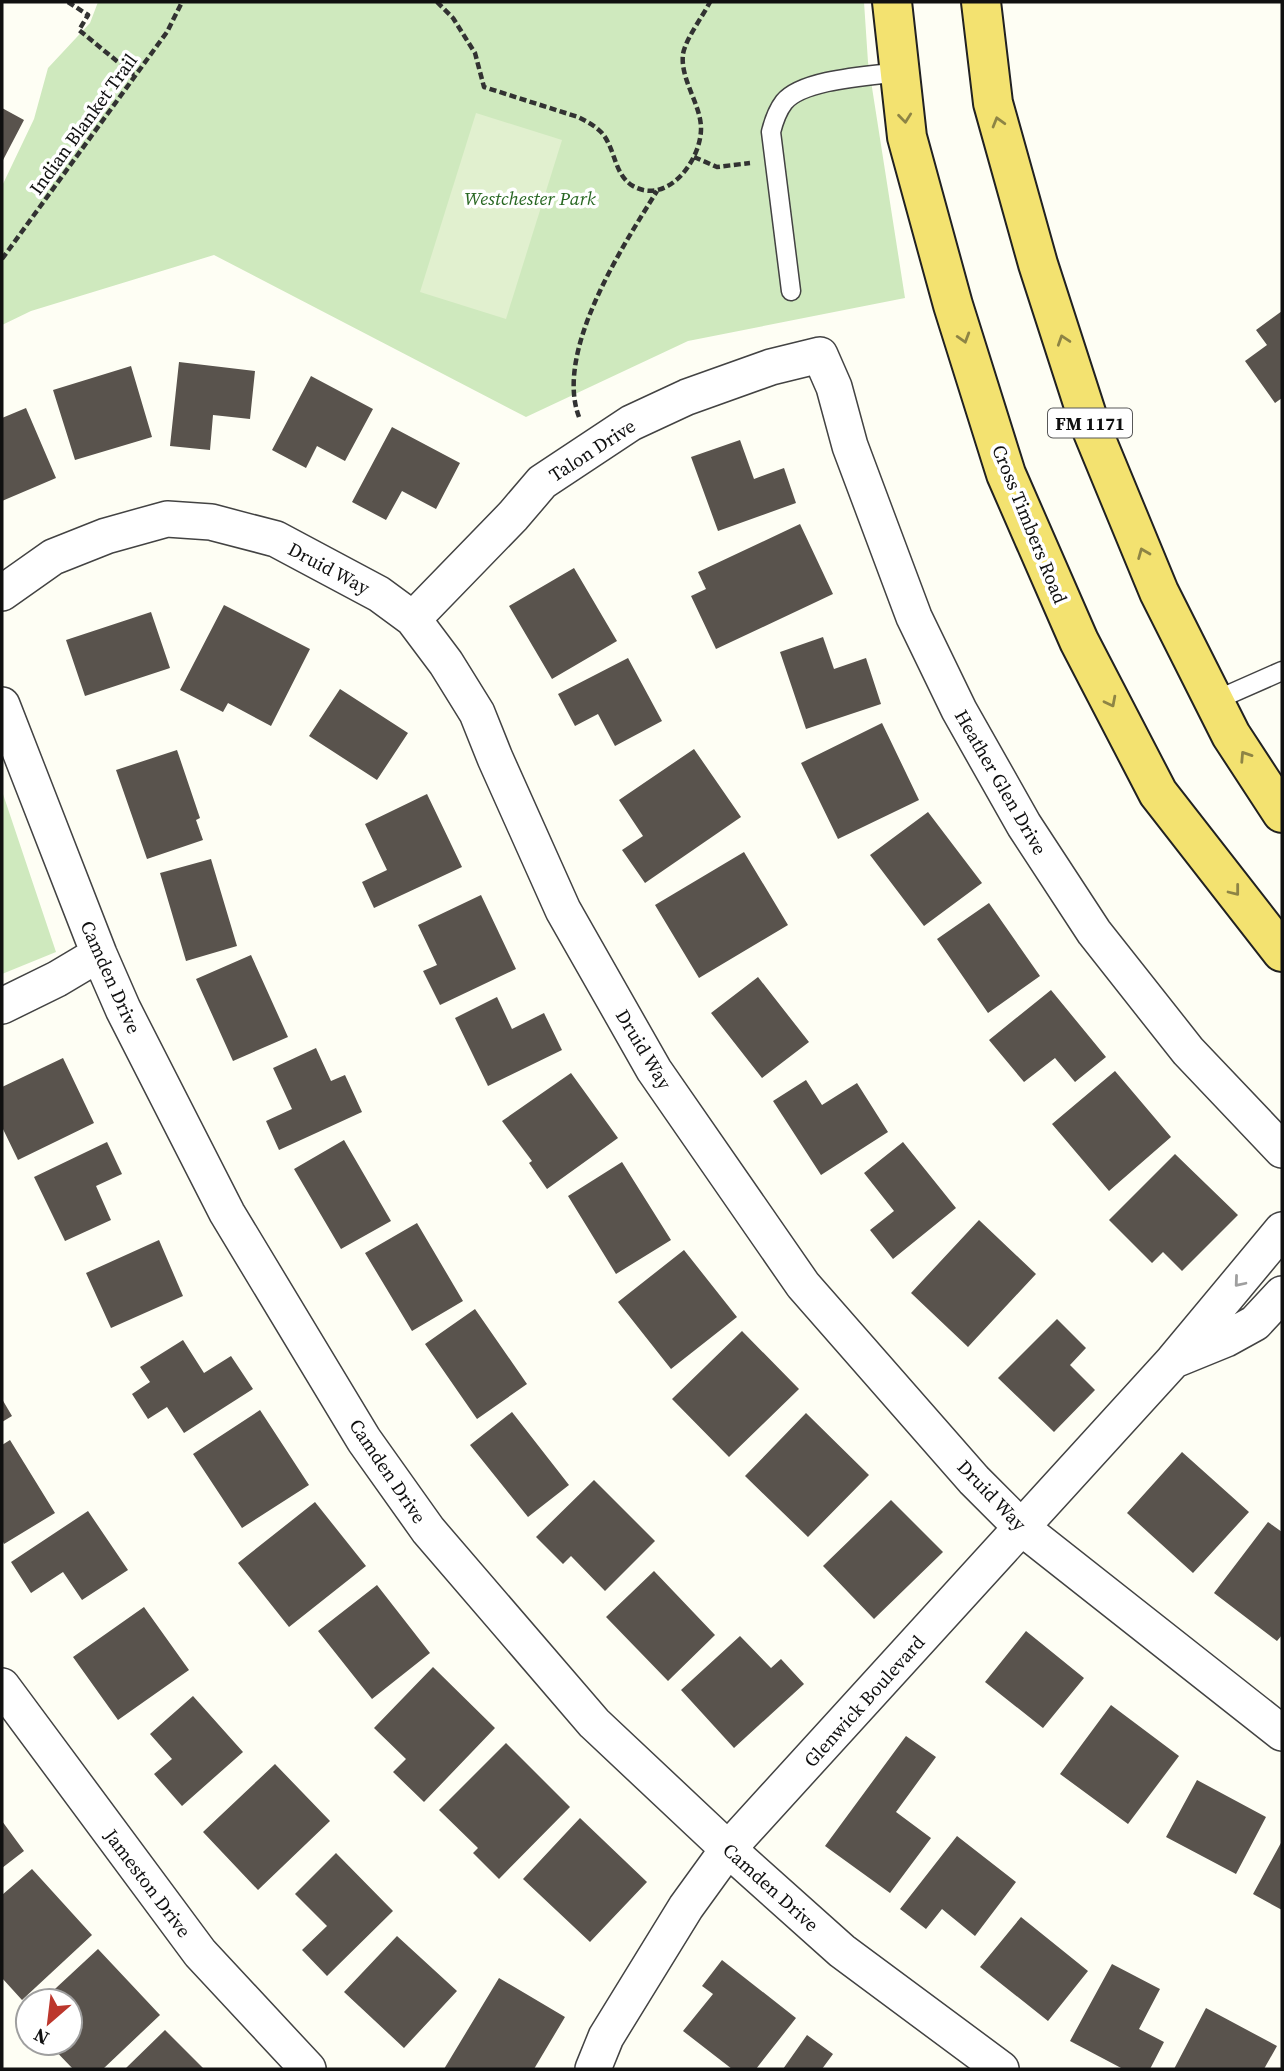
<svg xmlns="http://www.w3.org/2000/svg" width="1284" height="2071" font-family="'Source Serif 4',serif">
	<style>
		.green { fill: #cfe9be }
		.pitch { fill: #e1f0cf }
		.building { fill: #59534d }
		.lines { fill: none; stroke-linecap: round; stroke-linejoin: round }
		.lane-casing { stroke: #434343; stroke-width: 21 }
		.street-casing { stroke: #434343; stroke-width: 38 }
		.primary-casing { stroke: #212121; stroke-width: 42 }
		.path { stroke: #323232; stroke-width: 4.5; stroke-dasharray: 7 3.5; stroke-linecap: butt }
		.lane { stroke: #fff; stroke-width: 18 }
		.street { stroke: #fff; stroke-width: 35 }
		.primary { stroke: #f3e270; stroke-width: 38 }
		.oneway { stroke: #8d8445 }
		.oneway2 { stroke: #9f9f9f }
		.labels { text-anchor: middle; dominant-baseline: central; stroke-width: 7; stroke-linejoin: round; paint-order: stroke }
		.shield { fill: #fff; stroke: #585858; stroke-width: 2 }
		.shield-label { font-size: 18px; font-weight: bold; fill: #101010 }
		.street-label { font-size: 19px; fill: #101010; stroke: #fff }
		.park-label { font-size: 19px; font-style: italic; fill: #286722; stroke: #fff }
	</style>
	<rect width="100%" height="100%" fill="#fefef4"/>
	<path class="green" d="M98,2H864L868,62L905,298L688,341L526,417L214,255L31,311L2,325V186L34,119L48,68L90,23Z
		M2,791L56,952L2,974Z"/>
	<path class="pitch" d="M476,113L562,140L506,319L420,292Z"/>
	<path class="building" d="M2,108L24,120L2,162Z
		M1282,311V398L1275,403L1245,361L1267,345L1256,330Z
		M179,362L255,371L250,419L213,415L210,450L170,446Z
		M131,366L152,437L75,460L53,390Z
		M311,376L373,409L345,461L317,446L306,468L272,450Z
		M26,408L56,478L2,501V418Z
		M392,427L460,463L436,509L402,491L386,520L352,502Z
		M740,440L754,479L784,468L796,503L718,531L691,457Z
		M800,524L833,594L716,649L691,596L706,589L698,572Z
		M574,568L617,641L552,679L509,606Z
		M224,605L310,649L271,726L228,703L223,712L180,690Z
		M151,612L170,668L85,696L66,640Z
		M823,637L834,669L866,658L881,704L806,729L780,652Z
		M628,658L662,721L615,746L598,714L575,726L558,694Z
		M340,689L408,733L377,780L309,736Z
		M882,723L919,800L838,839L801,763Z
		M694,749L741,817L645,883L622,850L643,836L619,800Z
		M177,750L200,818L196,820L203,840L147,859L116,770Z
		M427,794L462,867L374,908L362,882L387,870L365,824Z
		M928,812L982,883L924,926L870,855Z
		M744,852L788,925L699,978L655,905Z
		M211,859L237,946L186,961L160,873Z
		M481,895L516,969L440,1005L423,971L437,965L418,925Z
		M989,903L1040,976L988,1013L937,939Z
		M251,955L288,1037L233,1061L196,979Z
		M758,977L809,1042L762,1078L711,1013Z
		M1051,990L1106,1057L1075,1082L1055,1058L1024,1082L989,1040Z
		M497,997L512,1029L544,1013L562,1050L488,1086L455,1018Z
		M316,1048L331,1081L345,1075L362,1112L279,1150L266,1121L292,1109L273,1068Z
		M63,1058L94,1123L18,1160L2,1127V1087Z
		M1115,1071L1171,1137L1109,1191L1052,1124Z
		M571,1073L618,1138L547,1189L529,1163L532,1161L502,1121Z
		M806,1080L822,1105L857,1083L888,1132L821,1175L773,1101Z
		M344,1140L391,1221L341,1249L294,1169Z
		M107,1142L122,1174L96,1186L111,1220L65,1241L34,1177Z
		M903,1142L956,1208L893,1259L870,1230L894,1211L864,1173Z
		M1175,1154L1238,1215L1182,1271L1163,1252L1152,1263L1109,1220Z
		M622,1162L671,1240L616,1274L568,1196Z
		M979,1220L1036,1274L968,1347L911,1293Z
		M417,1223L463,1301L412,1331L365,1253Z
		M159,1240L183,1296L111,1328L86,1273Z
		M684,1250L737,1317L671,1369L618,1302Z
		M475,1309L527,1384L477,1419L425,1344Z
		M1057,1319L1086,1348L1070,1365L1095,1390L1054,1432L998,1378Z
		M742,1331L799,1389L729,1457L672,1399Z
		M183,1340L204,1373L231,1356L253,1389L184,1433L167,1407L148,1419L132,1394L150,1382L140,1367Z
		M2,1399L12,1416L2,1422Z
		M260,1410L309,1485L242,1528L193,1454Z
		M512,1412L569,1485L528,1517L470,1445Z
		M806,1413L869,1475L808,1537L745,1476Z
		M10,1440L55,1513L4,1544L2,1540V1445Z
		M1182,1452L1249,1512L1193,1573L1127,1513Z
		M594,1480L655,1541L605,1591L571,1556L563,1564L536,1537Z
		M891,1500L943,1552L874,1619L823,1566Z
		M315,1502L366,1566L289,1627L238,1563Z
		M88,1511L128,1570L82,1600L63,1572L31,1593L11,1562Z
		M1268,1522L1282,1532V1635L1277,1641L1214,1593Z
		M654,1571L715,1635L668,1681L606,1617Z
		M377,1585L430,1653L372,1699L318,1631Z
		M144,1607L189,1670L118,1720L73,1657Z
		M1026,1631L1084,1678L1043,1728L985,1682Z
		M740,1636L771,1668L781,1659L804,1684L734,1748L681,1690Z
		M433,1667L495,1728L424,1802L393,1772L406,1759L374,1728Z
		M193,1696L243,1752L182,1806L154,1774L172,1759L150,1734Z
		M1111,1705L1179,1756L1128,1824L1060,1774Z
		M906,1736L936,1757L896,1812L931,1838L890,1893L825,1846Z
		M506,1743L570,1807L499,1879L473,1853L478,1848L439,1810Z
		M275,1764L330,1821L258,1890L203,1832Z
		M1197,1780L1266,1817L1236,1874L1166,1837Z
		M580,1818L647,1882L590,1942L523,1879Z
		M2,1821L24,1851L2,1868Z
		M957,1836L1016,1882L975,1936L942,1909L926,1929L900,1909Z
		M1282,1841V1910L1253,1894Z
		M336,1853L393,1911L327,1976L302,1950L327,1926L295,1894Z
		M32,1869L92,1935L22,2000L2,1978V1895Z
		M1021,1917L1088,1971L1048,2021L980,1967Z
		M397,1936L457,1991L404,2048L344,1992Z
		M98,1949L160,2015L103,2069H73L48,2043H70V2001H42Z
		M722,1960L796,2018L756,2069H732L683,2031L713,1994L702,1986Z
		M1112,1964L1160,1989L1139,2029L1164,2042L1150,2069H1123L1070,2041Z
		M499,1978L565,2017L534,2069H444Z
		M1206,2008L1277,2046L1264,2069H1174Z
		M165,2030L204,2069H125Z
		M807,2035L833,2054L822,2069H783Z"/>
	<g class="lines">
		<g class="lane-casing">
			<path id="lane" d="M791,291L771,132C774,120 777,111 784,102C803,79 870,76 900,72
				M1214,701L1282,671"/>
		</g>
		<g class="street-casing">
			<path id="street" d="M2,593L53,557L106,536L167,519L211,522L276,539L379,594L413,619L446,663L477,713L495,758L563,910L654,1070L803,1285L974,1480L1022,1528L1282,1733
				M413,619L513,516L542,482L631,423L687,397L771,367L820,355L834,387L850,446L914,617L959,710L1024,825L1094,932L1188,1051L1282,1150
				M2,705L99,954L123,1009L227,1213L364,1440L428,1530L594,1723L728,1849L842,1951L1001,2069
				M2,1006L57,979L99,954
				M1177,1359L1226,1339L1255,1323L1282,1294
				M2,1686L200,1953L308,2069
				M593,2069L606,2037L686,1907L728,1849L1173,1361L1282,1230"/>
		</g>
		<g class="primary-casing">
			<path id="primary" d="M892,2L907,137L953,305L1006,474L1079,641L1158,793L1282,952
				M981,2L993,103L1038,264L1090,425L1159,592L1231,735L1282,813"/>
		</g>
		<path class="path" d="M68,2L88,15L79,30L135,76
			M437,2L453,18L475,53L484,87L578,117C586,121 594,125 601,132C616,148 613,174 633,186C668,206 702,159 701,127C700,103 680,79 683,54C686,38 703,16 710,2
			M694,157L717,167L750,163
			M2,259L167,32L182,2
			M579,417C554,351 623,246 657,191"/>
		<use href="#lane" class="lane"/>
		<use href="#street" class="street"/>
		<use href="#primary" class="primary"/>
	</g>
	<defs><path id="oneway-chevron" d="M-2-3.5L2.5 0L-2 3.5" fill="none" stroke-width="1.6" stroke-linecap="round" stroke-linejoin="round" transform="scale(1.75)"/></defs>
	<g class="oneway">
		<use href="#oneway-chevron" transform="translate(905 118) rotate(84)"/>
		<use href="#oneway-chevron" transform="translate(998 122) rotate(-106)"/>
		<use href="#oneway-chevron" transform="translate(964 338) rotate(73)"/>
		<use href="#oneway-chevron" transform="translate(1063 340) rotate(-108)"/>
		<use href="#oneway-chevron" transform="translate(1143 553) rotate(-112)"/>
		<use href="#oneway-chevron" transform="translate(1111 702) rotate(63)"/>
		<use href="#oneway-chevron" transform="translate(1245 756) rotate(-123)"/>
		<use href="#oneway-chevron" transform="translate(1235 891) rotate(52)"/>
	</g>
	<use class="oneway2" href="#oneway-chevron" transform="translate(1239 1282) rotate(130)"/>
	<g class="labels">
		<rect class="shield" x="1048" y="408.5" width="84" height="29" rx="5"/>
		<g class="shield-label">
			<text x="1090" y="423">FM 1171</text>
		</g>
		<g class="street-label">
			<text transform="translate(83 124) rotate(-54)">Indian Blanket Trail</text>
			<text transform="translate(592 450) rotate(-33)">Talon Drive</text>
			<text transform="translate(1030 524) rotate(68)">Cross Timbers Road</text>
			<text transform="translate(329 568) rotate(28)">Druid Way</text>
			<text transform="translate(1001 782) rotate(60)">Heather Glen Drive</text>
			<text transform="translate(111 977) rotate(66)">Camden Drive</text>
			<text transform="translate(644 1049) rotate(59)">Druid Way</text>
			<text transform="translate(388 1471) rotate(56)">Camden Drive</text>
			<text transform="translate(992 1495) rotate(46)">Druid Way</text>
			<text transform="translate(864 1701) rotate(-48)">Glenwick Boulevard</text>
			<text transform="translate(148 1883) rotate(53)">Jameston Drive</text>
			<text transform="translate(771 1887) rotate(42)">Camden Drive</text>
		</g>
		<g class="park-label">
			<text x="530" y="198">Westchester Park</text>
		</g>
	</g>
	<rect width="1284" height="2071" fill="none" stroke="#101010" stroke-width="7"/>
	<g transform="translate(49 2022) rotate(208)"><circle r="33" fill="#ffffff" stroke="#9f9f9f" stroke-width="2"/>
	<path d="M0-5L12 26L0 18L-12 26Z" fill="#bc372d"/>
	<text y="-10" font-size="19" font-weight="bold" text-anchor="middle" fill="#101010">N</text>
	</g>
</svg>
